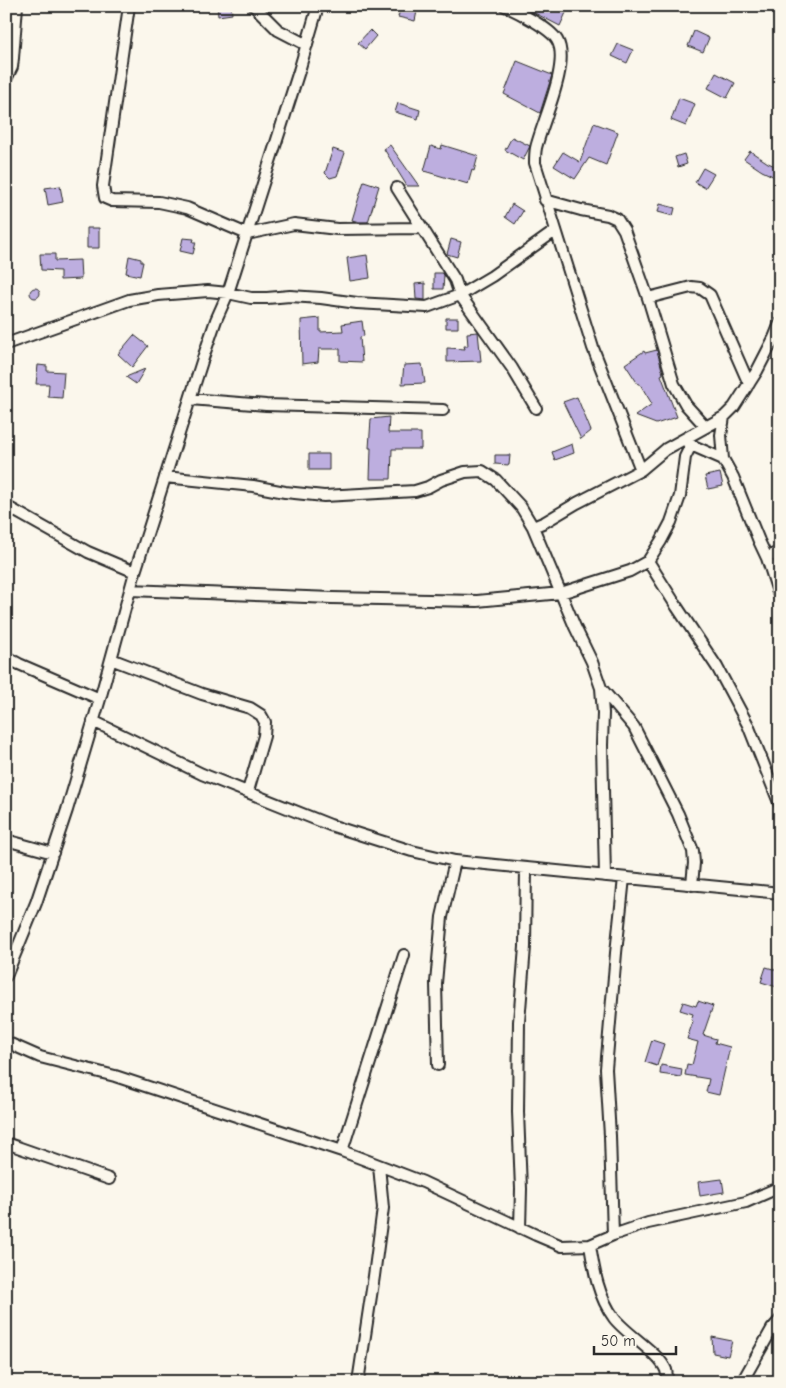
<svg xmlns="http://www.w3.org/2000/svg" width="786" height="1388" font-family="'Comic Neue',sans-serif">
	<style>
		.building { fill: #bdaedf; stroke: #2b2b2b }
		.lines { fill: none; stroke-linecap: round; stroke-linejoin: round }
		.minor-casing { stroke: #2b2b2b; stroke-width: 14 }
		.minor { stroke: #fbf7ec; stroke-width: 10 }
	</style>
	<rect width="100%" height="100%" fill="#fbf7ec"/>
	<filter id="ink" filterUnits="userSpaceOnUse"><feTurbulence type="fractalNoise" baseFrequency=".02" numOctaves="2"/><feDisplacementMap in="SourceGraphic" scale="10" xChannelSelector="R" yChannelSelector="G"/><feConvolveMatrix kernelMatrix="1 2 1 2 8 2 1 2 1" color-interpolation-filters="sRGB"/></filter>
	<g filter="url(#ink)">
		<path class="building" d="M217,6H231L232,14L218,16Z
			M401,6H418L415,21L398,17Z
			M521,6H569L560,26Z
			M370,30L376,36L365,49L358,43Z
			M694,31L709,38L703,52L688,46Z
			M618,44L633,50L627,63L612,56Z
			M517,61L552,75L540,113L504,94Z
			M716,73L735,83L727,98L708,88Z
			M679,98L695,104L686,126L671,120Z
			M398,103L420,110L418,119L395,112Z
			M594,123L618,132L606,165L589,158L575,179L554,166L563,152L580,162Z
			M512,137L530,146L523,160L505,150Z
			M390,145L419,186H407L384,149Z
			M442,145L478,156L474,171L472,170L468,184L424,171L431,146L441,149Z
			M333,149L345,153L337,176L330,178L325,173Z
			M750,151L768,163L780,168L777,178L762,171L744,159Z
			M684,154L687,164L678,167L675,157Z
			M703,168L714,174L705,188L695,182Z
			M364,181L379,186L368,222H359L352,220Z
			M60,186L63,202L48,205L45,188Z
			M512,204L523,211L515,224L505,217Z
			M660,204L675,208L673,216L658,212Z
			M87,228H99V248H87Z
			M183,238L194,239L193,242H196L193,254L180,251Z
			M451,239L461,242L457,257L447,254Z
			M40,254H55V261L80,260L81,279L60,280V271L41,270Z
			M367,255L370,278L350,281L347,258Z
			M129,256L141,259V262H143L140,276L126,273Z
			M434,273H443L444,275L443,289H434Z
			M425,283V300L416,299L415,284Z
			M30 293a5 5 0 1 1 10 0a5 5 0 1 1-10 0Z
			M320,318V332L343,331L342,324L362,321L364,336L360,337L362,362L340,361V349H319L318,362L302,364L301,320Z
			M446,318H458V328H446Z
			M478,332L481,361L447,362V348L465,349L464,346H468L467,333Z
			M134,335L148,346L132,367L118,354Z
			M657,350L663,374L661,375L677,417L656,424L635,416L652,404L640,384H638L625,364L644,351L645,353Z
			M422,364L425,383L402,384L404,365Z
			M38,365L47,366V371L64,372L62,398L48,397L49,384H36Z
			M145,369L136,384L126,377Z
			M577,397L591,431L581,439L563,402Z
			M389,417L388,433H421V449H392L391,479H370L371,448H369L371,419Z
			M572,444L574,453L555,460L552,452Z
			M309,454H329V470H309Z
			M495,455H510L509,465L495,464Z
			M720,473L723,486L708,489L705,476Z
			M766,967L780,971V988L761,982Z
			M698,1001L713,1006L703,1035L716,1039L715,1043L730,1047L719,1095L706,1092L709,1079L685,1075L687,1064L692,1065L698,1042L687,1039L693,1021L691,1020L693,1014L680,1010L683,1002L696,1006Z
			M652,1040L664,1044L657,1066L645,1062Z
			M661,1065L682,1069L681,1077L660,1074Z
			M722,1179L724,1192L700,1196L698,1182Z
			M712,1337L732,1341L728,1356L713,1353Z"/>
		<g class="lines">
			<g class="minor-casing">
				<path id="minor" d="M129,6L103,186L105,198L112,201L159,202L187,208L247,234L294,224L337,229L423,228
					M254,6L278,30L307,45
					M505,6C518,12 550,28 557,40C571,63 542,122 536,148C535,153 535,158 535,163L593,348L641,470
					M6,79L12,67L13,58L17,6
					M397,188L455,280L460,295L492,276L555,231
					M545,200L581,210L608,215L617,219L624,230L648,298L674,384L686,405L706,427
					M648,298L691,287L700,288L710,295L749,384
					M6,344L129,300L158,295L208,291L228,293L251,298H267L290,296L321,298L357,303L427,307L460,295L512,368L536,408
					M190,399L266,405L443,410
					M724,417L721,435L723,459L733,477L759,541L767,558L780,551
					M686,441L691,445L723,459
					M165,477L253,486L285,492L324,496L415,491L428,487L441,480L465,472L482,471L496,480L521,507L533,527
					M6,506L88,552L135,572
					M767,558L780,598
					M648,561L677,607L717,667L748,725L780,805
					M130,590L332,598L477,601L561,593L630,571L648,561L661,541L671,522L680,496L685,457L691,445
					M6,657L19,664L100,699
					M111,659L202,694L250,708L261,715L265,722L264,736L248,791
					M601,688L634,727L678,814L693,851L694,863L692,885
					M93,721L202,774L330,825L412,851L455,861L780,893
					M6,840L53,853
					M605,876L602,745L603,713L601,688L592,662L575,627L533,527L545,522L577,503L641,470L666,449L724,417L734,407L757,371L774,338L780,323
					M6,976L36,903L67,810L100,699L135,572L204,355L216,320L228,293L299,71L318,6
					M6,1042L40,1057L115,1076L342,1151L423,1182L536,1235L562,1246L590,1245L613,1235L648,1223L746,1202L780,1187
					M438,1065L436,983L442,917L455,861
					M6,1143L109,1179
					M342,1151L404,955
					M520,1228L521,1189L518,1112L519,1022L525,947L526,868
					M613,1235L610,1136L606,1069L616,953L624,878
					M590,1245C594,1271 598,1296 614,1318C626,1334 659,1353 666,1370C667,1374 667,1378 667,1382
					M358,1382L374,1276L383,1208L379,1166
					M742,1382L772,1329L780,1320"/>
			</g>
			<use href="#minor" class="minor"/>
		</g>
	</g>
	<rect width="786" height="1388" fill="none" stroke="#fbf7ec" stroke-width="25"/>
	<rect x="12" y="12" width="761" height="1363" fill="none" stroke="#2b2b2b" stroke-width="2" filter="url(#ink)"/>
	<path d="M594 1346v8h82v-8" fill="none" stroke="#2b2b2b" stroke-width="2.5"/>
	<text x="601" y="1346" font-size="15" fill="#2b2b2b" stroke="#fbf7ec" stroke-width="4" paint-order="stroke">50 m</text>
</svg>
